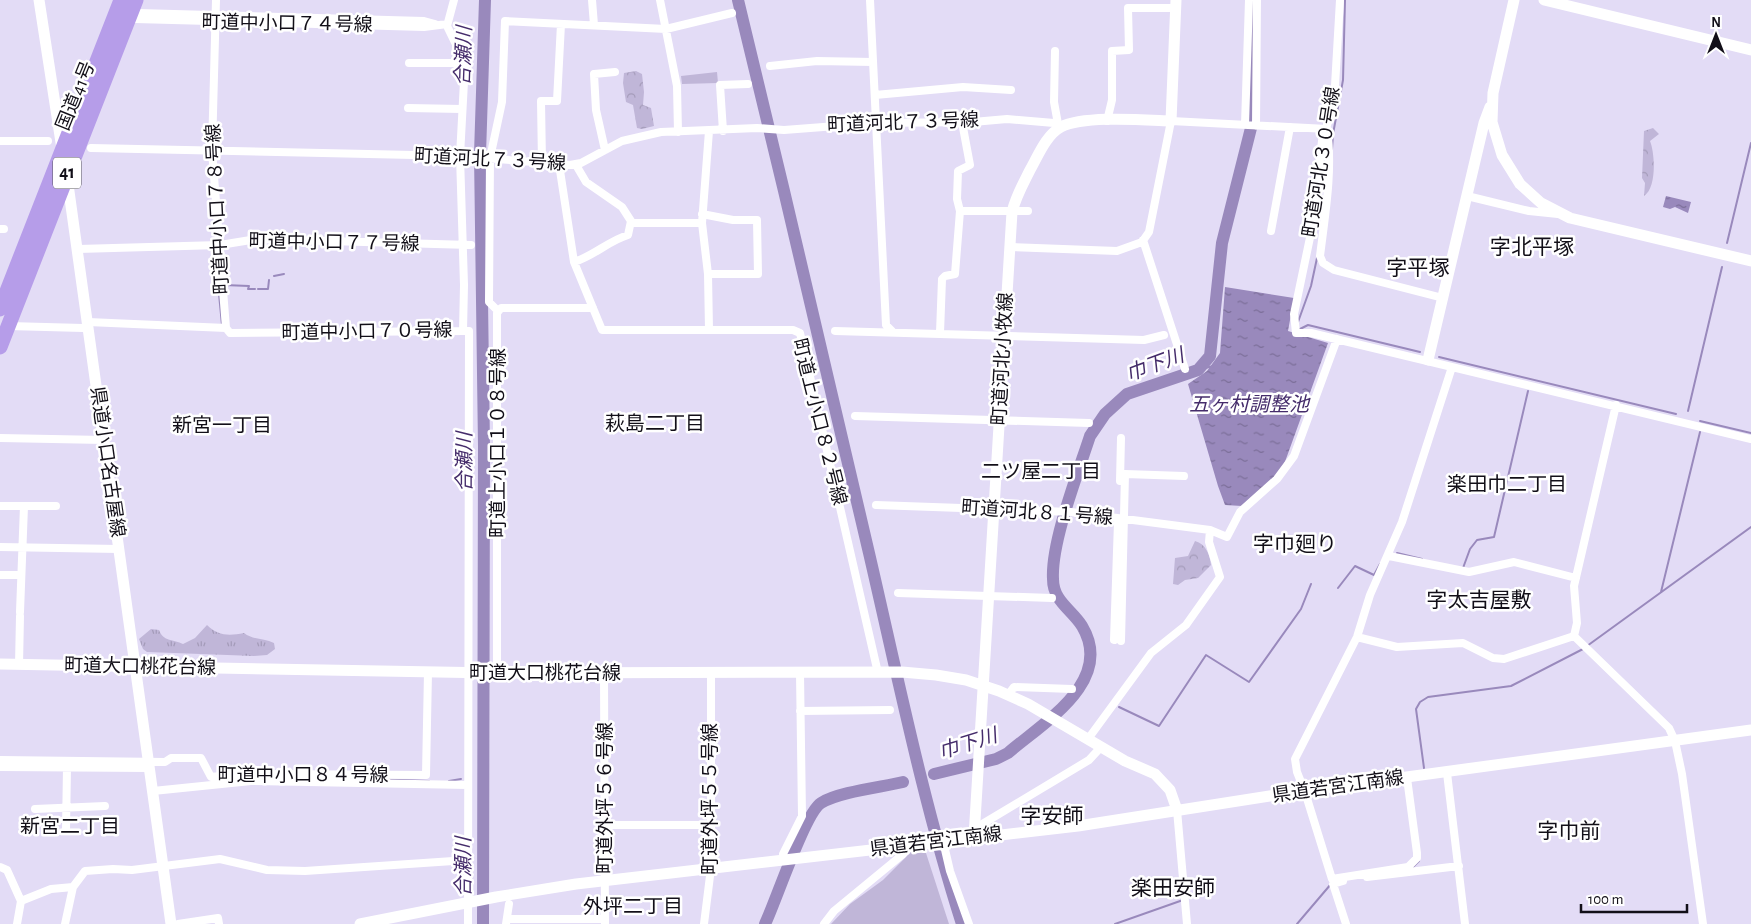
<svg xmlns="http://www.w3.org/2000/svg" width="1751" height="924" font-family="'Alegreya Sans','Noto Sans JP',sans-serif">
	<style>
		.grass { fill: url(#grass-tufts) }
		.forest { fill: url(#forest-crowns) }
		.park { fill: #c0b6d8 }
		.water { fill: url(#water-ripples) }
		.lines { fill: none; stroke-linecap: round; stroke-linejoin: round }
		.stream { stroke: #9989bc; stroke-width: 2 }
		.river { stroke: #9989bc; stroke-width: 12 }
		.street { stroke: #fff; stroke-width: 8 }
		.secondary { stroke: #fff; stroke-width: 11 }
		.highway { stroke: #b69de9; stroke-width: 15 }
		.labels { text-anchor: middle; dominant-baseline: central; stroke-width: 5; stroke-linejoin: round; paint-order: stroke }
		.shield { fill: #fff; stroke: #59575d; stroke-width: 1 }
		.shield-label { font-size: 18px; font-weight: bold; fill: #120f18 }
		.street-label { font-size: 19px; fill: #120f18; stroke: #fff }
		.water-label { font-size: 20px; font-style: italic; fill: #452c6b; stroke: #fff }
		.neighbourhood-label { font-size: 20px; fill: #120f18; stroke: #fff }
		.quarter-label { font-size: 21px; fill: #120f18; stroke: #fff }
	</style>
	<defs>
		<pattern id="grass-tufts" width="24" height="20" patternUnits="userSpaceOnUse" patternTransform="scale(1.25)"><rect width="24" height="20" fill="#c0b6d8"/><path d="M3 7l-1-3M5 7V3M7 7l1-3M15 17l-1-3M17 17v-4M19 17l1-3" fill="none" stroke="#a49bb9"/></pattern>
		<pattern id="forest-crowns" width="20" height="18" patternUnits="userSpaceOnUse" patternTransform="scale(1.25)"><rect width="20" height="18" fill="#c0b6d8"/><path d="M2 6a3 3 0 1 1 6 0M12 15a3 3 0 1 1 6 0" fill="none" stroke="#a49bb9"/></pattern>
		<pattern id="water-ripples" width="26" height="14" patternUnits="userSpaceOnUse" patternTransform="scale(1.25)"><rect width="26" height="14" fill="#9989bc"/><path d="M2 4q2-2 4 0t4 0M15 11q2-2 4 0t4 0" fill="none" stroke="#7b6e98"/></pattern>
	</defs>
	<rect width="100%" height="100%" fill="#e3dcf6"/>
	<path class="grass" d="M207,625C218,636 229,636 244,633C253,640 264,638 274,643L275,649L267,655L254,656L147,652L143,649L139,639L151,629L159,630C163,642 174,639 183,644L195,638Z"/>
	<path class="forest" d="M636,71L642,74L644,92L643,105L651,108L654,126L642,129L637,128L633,105L626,102L623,83L624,73Z
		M1653,128L1659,134L1650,141C1655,153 1657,188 1644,196L1645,183L1642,178L1644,131Z
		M1195,541C1206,544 1210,555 1211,565L1198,578L1185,580L1178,585L1173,584L1175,558L1188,556Z"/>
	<path class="park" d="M717,72L718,83L682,84L681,76Z
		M913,850H925L949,924H831L850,904L883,880Z"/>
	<path class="water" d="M1666,196L1691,202L1688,213L1675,207L1670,209L1663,207Z
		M1225,287L1294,298L1288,331L1328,343L1282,470L1242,506L1225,505L1218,486L1188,384L1207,371L1220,353Z"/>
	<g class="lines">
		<path class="stream" d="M1332,149L1333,134L1343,80L1345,0
			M1727,243L1751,143
			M216,263L222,325
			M274,276L284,274
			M224,285L249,286L248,289H255
			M258,289H268L269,280
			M1298,322L1311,286L1317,258
			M1298,330L1308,325L1420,352
			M1439,357L1676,414
			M1198,370L1213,366
			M1688,411L1722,267
			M1700,421L1751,433
			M1397,553L1422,559
			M1463,568L1470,549L1477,540L1494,537L1528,391
			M1338,588L1355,566L1374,575L1380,564
			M1661,592L1700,432
			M1587,646L1751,527
			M1119,707L1159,726L1206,655L1249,682L1301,609L1311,584
			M1424,768L1416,709L1420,702L1428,697L1511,686L1583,649
			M339,778L429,781
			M449,781L461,779
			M1412,868L1419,861
			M1115,924L1183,900
			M1297,924L1331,884"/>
		<path class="river" d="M738,0C783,184 826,369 869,553C898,678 923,802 962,924
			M934,774L996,759L1008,753C1044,722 1115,681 1082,626C1071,609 1053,601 1053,579C1051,542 1078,473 1090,436L1105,414L1127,394L1198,370L1210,356L1222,243L1251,128L1253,0
			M483,924L484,446L480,154L485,0
			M765,924C776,901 805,813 821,803C838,792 882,787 903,782"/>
		<path class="street" d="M216,0L212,151L226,328
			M592,0L594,25
			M660,0L677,86L678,132
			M870,0L886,325L892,331
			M1340,0L1334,103L1322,141L1312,228L1294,314L1296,333H1311L1751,439
			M138,13L424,21L435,24
			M135,19L424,27L447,24
			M1055,51L1054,102L1058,124
			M409,63H465
			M770,66L817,61L873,62
			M875,95L963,87L1011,90
			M408,108L462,109
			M1107,121L1112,100V51L1129,50L1128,8H1176
			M1245,125L1249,0
			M1256,126L1257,0
			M709,131L702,223L708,274L709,330
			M723,131L720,85L748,84
			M0,141H48
			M91,148L460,156L570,165L581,163L622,141L661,132L757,128L784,130L876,123L973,122L1007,119L1054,123L1061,127
			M605,150L596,110L594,74L615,72
			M542,163L541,101H557L561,24
			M559,164L574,262L602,330H793L800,333L878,673
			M1467,196L1529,211L1558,214
			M960,211H1028
			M702,214L733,220H757L758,274H708
			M631,223H702
			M0,229H4
			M1271,231L1290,127
			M1143,240L1185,369
			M1009,247L1117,251L1142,242L1149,232L1171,121L1327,129C1333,170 1325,215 1320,256L1323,263L1334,270L1443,298
			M78,249L220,245L257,239L471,245
			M574,262C594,256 608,241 628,235L631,221L622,207L586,182L576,165
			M497,310L489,302L490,158L502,102L505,21L666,29L732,13
			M88,322L226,328L230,333L463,331L464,285L460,156L465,63L447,26L454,0
			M8,326L83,328
			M463,331H469L468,924
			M835,331L1144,340L1164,335
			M940,333L942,279L945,276L955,274L960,211L957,199L958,171L970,165L962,122
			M855,416L1089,423
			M0,438L104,440
			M1120,481L1121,438
			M876,505L1071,512L1210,530L1227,537L1240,512L1277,479L1294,456L1337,339
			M0,506H56
			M0,547L119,549
			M1389,556L1469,572L1514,562L1576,578
			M0,575H21
			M898,593L1052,598
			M20,612L24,506
			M1574,636L1669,728L1675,741L1682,774L1703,924
			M1574,636L1577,623L1574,586L1616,405
			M1357,637L1397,647L1463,643L1493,658L1504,659L1574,636
			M1114,640L1118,522
			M1121,641L1125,474L1184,476
			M19,665L20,616
			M497,673V313L501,308H593
			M604,673L605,924
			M1008,695L1014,687L1072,689
			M800,711L890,710
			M1088,739L1151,653L1186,625L1220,577L1209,542L1210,530
			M0,760L165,762L171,758H201L211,777L239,774L426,775L428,672
			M0,767L149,768
			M1447,773L1465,924
			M1407,778L1417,853V858L1408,867L1332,879L1305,792L1297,772L1295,759L1357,637L1370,595L1402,522L1452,367
			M153,791L251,781L468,785
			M35,809L105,806
			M1177,810L1187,924
			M605,825H711
			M974,829L1089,760L1101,747
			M66,830L67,767
			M943,841L950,871L969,924
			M783,860V854L802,816L800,673
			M0,867L7,870L21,901L51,889L73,887L85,871L113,869L132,870L220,859L267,870L305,871L468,860
			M1367,877L1459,866
			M1343,881L1333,884L1346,924
			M507,919H605
			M17,924L21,901
			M65,924L73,887
			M178,924L218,918L219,924
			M506,924L509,904
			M704,924L711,868V673
			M824,924L834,911L902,855L911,845"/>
		<path class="secondary" d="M39,0L62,149
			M1514,0L1493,93L1492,122L1502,155L1520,184L1541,203L1570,218L1751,261
			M1544,0L1751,50
			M67,177L171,924
			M1428,360L1484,123L1490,107
			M0,664L494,673L902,672L936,675L966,680L999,691L1028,704L1125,761L1155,774L1170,790L1177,810
			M974,837L1012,212C1016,196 1023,184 1030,170C1038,156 1046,135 1061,127C1084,115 1145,120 1171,121L1176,0
			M360,924L496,897L576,884L1078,826L1282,794L1751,730"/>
		<path class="highway" d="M0,309L121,0
			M0,347L136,0"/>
	</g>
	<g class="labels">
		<rect class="shield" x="53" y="157.5" width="28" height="31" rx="4"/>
		<g class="shield-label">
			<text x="67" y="173">41</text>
		</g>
		<g class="street-label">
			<text transform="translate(287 24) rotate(1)">町道中小口７４号線</text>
			<text transform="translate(76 96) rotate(-68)">国道41号</text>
			<text transform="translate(903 123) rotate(-2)">町道河北７３号線</text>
			<text transform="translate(490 160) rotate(3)">町道河北７３号線</text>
			<text transform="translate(1322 162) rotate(-81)">町道河北３０号線</text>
			<text transform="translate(218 209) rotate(-93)">町道中小口７８号線</text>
			<text transform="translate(334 243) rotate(1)">町道中小口７７号線</text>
			<text transform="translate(367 332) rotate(-1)">町道中小口７０号線</text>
			<text transform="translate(1003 359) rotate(-87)">町道河北小牧線</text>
			<text transform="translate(819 422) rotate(76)">町道上小口８２号線</text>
			<text transform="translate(498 443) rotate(-90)">町道上小口１０８号線</text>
			<text transform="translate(107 462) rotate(82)">県道小口名古屋線</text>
			<text transform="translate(1037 513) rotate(4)">町道河北８１号線</text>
			<text transform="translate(140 667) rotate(1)">町道大口桃花台線</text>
			<text x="545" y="673">町道大口桃花台線</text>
			<text x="303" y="775">町道中小口８４号線</text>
			<text transform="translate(1338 787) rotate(-8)">県道若宮江南線</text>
			<text transform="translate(605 798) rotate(-90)">町道外坪５６号線</text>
			<text transform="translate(710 799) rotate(-90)">町道外坪５５号線</text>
			<text transform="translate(936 842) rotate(-7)">県道若宮江南線</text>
		</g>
		<g class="water-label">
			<text transform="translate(464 56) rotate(-88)">合瀬川</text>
			<text transform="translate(1155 365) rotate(-20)">巾下川</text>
			<text x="1249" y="405">五ヶ村調整池</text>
			<text transform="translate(465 462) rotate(-90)">合瀬川</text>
			<text transform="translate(968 744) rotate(-17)">巾下川</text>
			<text transform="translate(464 867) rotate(-90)">合瀬川</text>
		</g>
		<g class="neighbourhood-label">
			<text x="655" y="424">萩島二丁目</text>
			<text x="222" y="426">新宮一丁目</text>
			<text x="1041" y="472">二ツ屋二丁目</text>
			<text x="1507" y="485">楽田巾二丁目</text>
			<text x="70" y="827">新宮二丁目</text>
			<text x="633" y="907">外坪二丁目</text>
		</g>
		<g class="quarter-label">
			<text x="1532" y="247">字北平塚</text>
			<text x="1418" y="268">字平塚</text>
			<text x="1295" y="544">字巾廻り</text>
			<text x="1479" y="600">字太吉屋敷</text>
			<text x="1052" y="816">字安師</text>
			<text x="1569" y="831">字巾前</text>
			<text x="1173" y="888">楽田安師</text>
		</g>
	</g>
	<g transform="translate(1716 35)" stroke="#ffffff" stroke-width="4" paint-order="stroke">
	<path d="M0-4L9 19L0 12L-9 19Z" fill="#120f18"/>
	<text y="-8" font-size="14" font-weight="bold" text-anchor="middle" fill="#120f18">N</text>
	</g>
	<path d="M1581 904v8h106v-8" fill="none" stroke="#120f18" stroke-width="2.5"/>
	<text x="1588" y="904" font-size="15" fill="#120f18" stroke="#ffffff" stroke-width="4" paint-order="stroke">100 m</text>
</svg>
